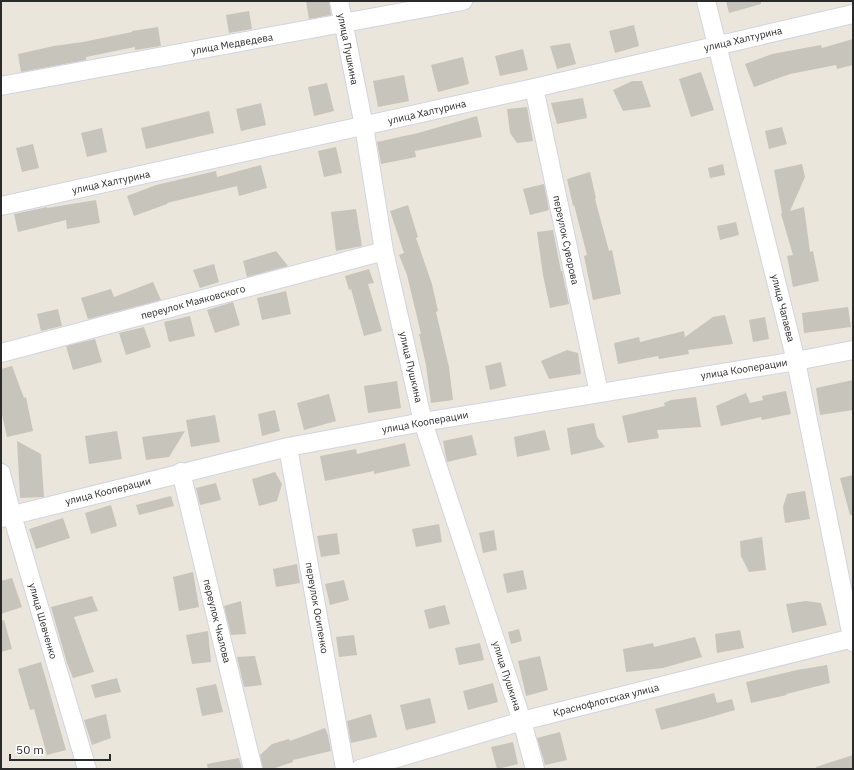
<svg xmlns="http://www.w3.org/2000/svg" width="854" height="770" font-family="'IBM Plex Sans',sans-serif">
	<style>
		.building { fill: #c7c4bb }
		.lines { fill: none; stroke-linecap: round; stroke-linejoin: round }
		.minor-casing { stroke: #d1d3e2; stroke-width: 20 }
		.minor { stroke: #fff; stroke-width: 18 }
		.labels { text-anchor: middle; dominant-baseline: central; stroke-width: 3.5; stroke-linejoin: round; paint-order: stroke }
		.street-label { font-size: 10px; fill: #2a2a2a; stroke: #fff }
	</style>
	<rect width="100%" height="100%" fill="#ebe6dc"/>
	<path class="building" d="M306,1H329L331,15L309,19Z
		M726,1H761V4L729,13Z
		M249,11L252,29L229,33L226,15Z
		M634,25L639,46L615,53L609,31Z
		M158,27L161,46L135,50V47L86,57V60L21,72L18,54L54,46L83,42L132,32V31Z
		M853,39V65L837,69L836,65L790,74L754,87L745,64L772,54L821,45L822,48Z
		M570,43L576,64L557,69L550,46Z
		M523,49L528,70L500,76L495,56Z
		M463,57L469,84L438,92L431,65Z
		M701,72L714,110L691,117L679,79Z
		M404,75L409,101L378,107L373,81Z
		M632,81H642L651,107L623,111L613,90Z
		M327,83L334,111L314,116L308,87Z
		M583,98L587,118L557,124L551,103Z
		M261,103L266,125L241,131L236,109Z
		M527,107L533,141L517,143L510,133L507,109Z
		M209,111L214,133L146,149L141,128Z
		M477,116L482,137L415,151L416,157L381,164L377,142L418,133Z
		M782,127L787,144L769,149L765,131Z
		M102,128L107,152L87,157L81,133Z
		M33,144L39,168L22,172L16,148Z
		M336,147L342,173L324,177L318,151Z
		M723,164L725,175L710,178L708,168Z
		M802,164L805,177L790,211L804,207L810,252L813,251L819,281L793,287L787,256L793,255L781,214L782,213L774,170Z
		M261,165L267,188L239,196L237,186L167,203V204L134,216L127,196L156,185L216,171L217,177Z
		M590,172L596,198L595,199L609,251L612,250L621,294L593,300L584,256L587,255L574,205L573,206L567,179Z
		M544,184L549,210L530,215L523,189Z
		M96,200L100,223L67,229L66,220L18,232L14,214L47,207V208Z
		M408,205L418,237L416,238L432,284L438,311L436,312L449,367L453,400L431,403L426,365L419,334H421L407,275L399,255L404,253L390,211Z
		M356,209L362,246L336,251L331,212Z
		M736,222L739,235L720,240L717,226Z
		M553,230L561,271H562L569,304L550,308L543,275L537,232Z
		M276,251L288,266L247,277L243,261Z
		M214,264L219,282L200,288L193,270Z
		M369,269L374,283L368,284L382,331L364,336L351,289L349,290L345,276Z
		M153,282L161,300L88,319L81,298L111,289L114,297Z
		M286,291L291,314L262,320L257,298Z
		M233,302L240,325L215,333L207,310Z
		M848,307L851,327L804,333L802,313Z
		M58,309L62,326L41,331L37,314Z
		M725,315L733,344L688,350L689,354L659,359L658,356L618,364L614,343L639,337L640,342L684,331L685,337L713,317Z
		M190,316L195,336L169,342L164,322Z
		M765,317L769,339L753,342L749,320Z
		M144,327L151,347L126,355L119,333Z
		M95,339L102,362L73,370L66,346Z
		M567,350L578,353L581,374L549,379L541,361Z
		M501,362L506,386L490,390L485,366Z
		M12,366L24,398L26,397L33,431L7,437L1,410V369Z
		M853,380V410L820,415L816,388Z
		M397,381L401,408L368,413L364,386Z
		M786,391L791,414L762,420L761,417L721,426L716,406L746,393L750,403L763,400L762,396Z
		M329,394L336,421L304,430L297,403Z
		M696,397L701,427L657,430L659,438L628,443L622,416L665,406L664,403L671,400Z
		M275,410L280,431L262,436L258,414Z
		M215,415L220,442L191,447L186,420Z
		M594,423L597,437L605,447L571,455L567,428Z
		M545,430L550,450L517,457L514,437Z
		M117,431L122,459L89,464L85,436Z
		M185,431L169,457L146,460L142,437Z
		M472,435L477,455L447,462L443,441Z
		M17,441L41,454L44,497L20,498Z
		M405,443L410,466L374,474V471L325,481L320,456L356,449L357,454Z
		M275,472L282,484L277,501L259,506L252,479Z
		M853,475V515H850L840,478Z
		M216,483L221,500L200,505L196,488Z
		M805,491L810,519L785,523L783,507L787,494Z
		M171,496L174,506L139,515L136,505Z
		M111,505L117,526L91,534L85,513Z
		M63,518L70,538L36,549L29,529Z
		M439,524L442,542L416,547L412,529Z
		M494,530L497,550L483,553L479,533Z
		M337,533L340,554L321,557L317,536Z
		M762,537L766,570L749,572L741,556L740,541Z
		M297,564L300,583L276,587L273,569Z
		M523,570L527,589L507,593L503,574Z
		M193,572L199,607L179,611L173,577Z
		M12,578L22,607L1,614V581Z
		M344,580L349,600L330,605L325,584Z
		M92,596L98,611L74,617L94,672L73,678L67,663L51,607Z
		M241,601L246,634L231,635L224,606Z
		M806,601L821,603L827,625L792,633L786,604Z
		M445,605L450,624L429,629L424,610Z
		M4,620L12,649L1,652V621Z
		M519,629L522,641L511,644L508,632Z
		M740,630L744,648L717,653L715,634Z
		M208,631L211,662L192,664L186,635Z
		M354,635L357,655L339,657L336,637Z
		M695,637L702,657L663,668L626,672L623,649L653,643L654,647Z
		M480,643L484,660L459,665L455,648Z
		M255,656L262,685L244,687L237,657Z
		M540,656L548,690L526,696L518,661Z
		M41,662L66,750L47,755L34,709L30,710L18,669Z
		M827,665L830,683L786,694L787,695L751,703L746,682L797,670Z
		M117,678L121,692L95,698L91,685Z
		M493,683L498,702L468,710L463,691Z
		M216,684L223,712L202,716L196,688Z
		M714,693L717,703L732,699L735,710L704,719L661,730L655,709Z
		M430,698L436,723L406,730L400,705Z
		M106,714L111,738L92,745L84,720Z
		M371,714L377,737L351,743L347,721Z
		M325,728L328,735L331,751L293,760V762L272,769H263L260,755L272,744L289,739L290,741Z
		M560,732L567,760L545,765L537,738Z
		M513,742L518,764L497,769L491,747Z
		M853,755V769H816V767Z
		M239,758L242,769H208L207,764Z"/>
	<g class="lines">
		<g class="minor-casing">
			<path id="minor" d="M339,1L364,126L384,251L423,422L522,721L535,769
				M706,1L796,361L853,642
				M1,86L463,1
				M534,88L599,393
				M1,206L534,88L853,14
				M1,353L384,251
				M288,447L345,769
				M181,472L253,769
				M1,473L12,515L87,769
				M1,518L288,447L423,422L796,361L853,350
				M360,769L522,721L853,638"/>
		</g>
		<use href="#minor" class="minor"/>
	</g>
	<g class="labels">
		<g class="street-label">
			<text transform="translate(743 39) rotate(-13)">улица Халтурина</text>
			<text transform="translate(232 44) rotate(-10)">улица Медведева</text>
			<text transform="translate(348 49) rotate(79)">улица Пушкина</text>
			<text transform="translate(427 112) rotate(-13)">улица Халтурина</text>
			<text transform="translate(111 182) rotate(-12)">улица Халтурина</text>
			<text transform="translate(566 240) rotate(78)">переулок Суворова</text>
			<text transform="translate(193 302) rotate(-15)">переулок Маяковского</text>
			<text transform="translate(783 308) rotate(76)">улица Чапаева</text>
			<text transform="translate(411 367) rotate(77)">улица Пушкина</text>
			<text transform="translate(744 369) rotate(-9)">улица Кооперации</text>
			<text transform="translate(425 422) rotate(-10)">улица Кооперации</text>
			<text transform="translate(108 491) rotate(-14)">улица Кооперации</text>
			<text transform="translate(317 608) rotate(80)">переулок Осипенко</text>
			<text transform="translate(43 621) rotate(74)">улица Шевченко</text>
			<text transform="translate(217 621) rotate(76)">переулок Чкалова</text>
			<text transform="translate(507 676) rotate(72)">улица Пушкина</text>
			<text transform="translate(606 700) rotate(-14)">Краснофлотская улица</text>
		</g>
	</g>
	<rect width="854" height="770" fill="none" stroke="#2a2a2a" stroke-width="4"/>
	<path d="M10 754v6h100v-6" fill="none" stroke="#2a2a2a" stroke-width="2"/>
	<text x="16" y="754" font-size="12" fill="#2a2a2a" stroke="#ffffff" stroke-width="3" paint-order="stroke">50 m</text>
</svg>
